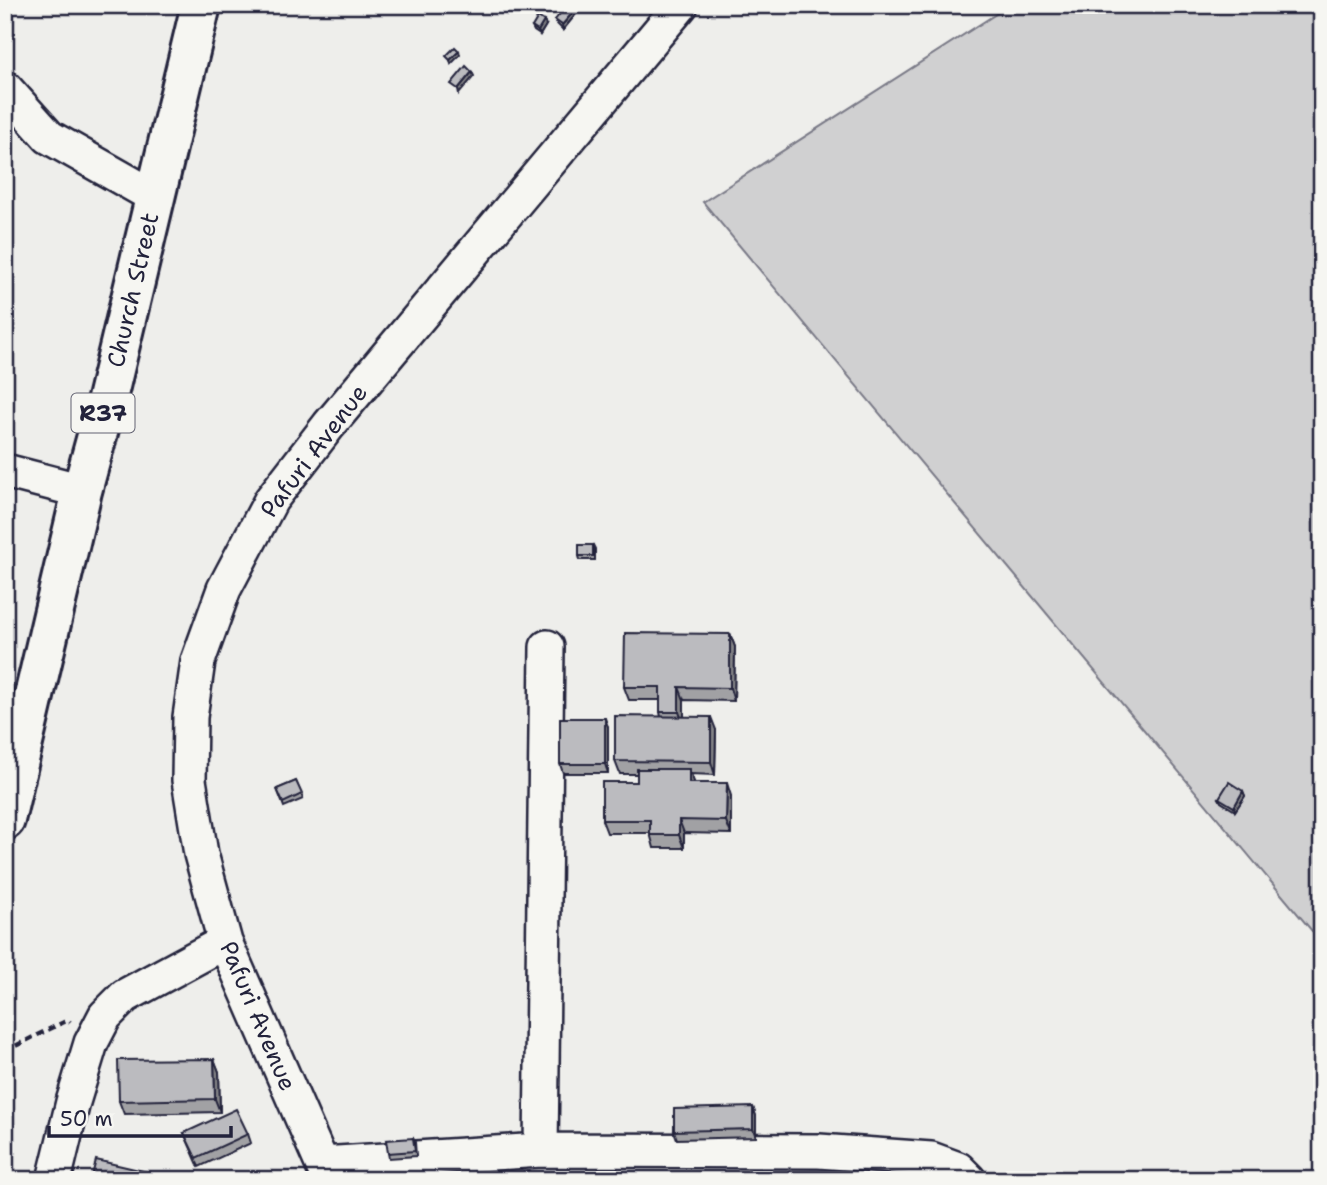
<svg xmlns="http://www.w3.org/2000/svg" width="1327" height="1185" font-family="'Shantell Sans',sans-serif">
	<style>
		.green { fill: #d0d0d1; stroke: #797986; stroke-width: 2 }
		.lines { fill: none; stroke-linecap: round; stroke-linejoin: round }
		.minor-casing { stroke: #22223b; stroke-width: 38 }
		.major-casing { stroke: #22223b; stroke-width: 44 }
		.path { stroke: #22223b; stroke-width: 4.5; stroke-dasharray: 7 5; stroke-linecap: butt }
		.minor { stroke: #f6f6f2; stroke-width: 33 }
		.major { stroke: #f6f6f2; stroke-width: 38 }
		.wall { fill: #a1a1a4; stroke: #22223b; stroke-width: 2 }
		.shaded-wall { fill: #838386; stroke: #22223b; stroke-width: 2 }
		.building { fill: #bbbbbf; stroke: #22223b; stroke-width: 2 }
		.labels { text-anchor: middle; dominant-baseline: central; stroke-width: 6; stroke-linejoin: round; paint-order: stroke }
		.shield { fill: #f6f6f2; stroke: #626272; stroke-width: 2 }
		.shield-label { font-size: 23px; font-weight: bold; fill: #22223b }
		.street-label { font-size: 24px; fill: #22223b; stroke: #f6f6f2 }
	</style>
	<rect width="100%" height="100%" fill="#eeeeeb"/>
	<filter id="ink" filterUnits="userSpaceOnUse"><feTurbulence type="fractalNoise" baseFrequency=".0143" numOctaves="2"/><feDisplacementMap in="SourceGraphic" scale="14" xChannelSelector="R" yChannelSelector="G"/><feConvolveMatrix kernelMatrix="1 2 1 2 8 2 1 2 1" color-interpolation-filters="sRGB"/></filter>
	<g filter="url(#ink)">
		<path class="green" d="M1010,5H1322V943L703,202Z"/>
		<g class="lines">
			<g class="minor-casing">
				<path id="minor" d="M5,88L49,137L155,197
					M5,471L82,491
					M541,1150L547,647
					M322,1164L541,1150L819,1151L931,1159L958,1169L969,1180
					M54,1180L73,1102L91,1043L105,1016L125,996L225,942
					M329,1180L225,942L201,854L189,780L190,717L198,661L224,589L271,500L329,425L681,5"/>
			</g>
			<g class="major-casing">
				<path id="major" d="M5,820L82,491L107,399L201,5"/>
			</g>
			<path class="path" d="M5,1051L68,1020L70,1022"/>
			<use href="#minor" class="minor"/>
			<use href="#major" class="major"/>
		</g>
		<path class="wall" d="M493,5H512L507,14Z
			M575,10L576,14L563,30L557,24L555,20Z
			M546,25L540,35L534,31L532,27Z
			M593,545L595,549V560H580L579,556Z
			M730,634L735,647L734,701L684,700V717L716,730L715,775L691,774L694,783L731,796V834L684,833V848H654L650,833H607L602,820L637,782V774H620L615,761L661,717L660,712V700H629L624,687Z
			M608,727V773H563L560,764Z
			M296,781L303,799L284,807L277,789Z
			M1243,791L1245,796L1235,811L1221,802L1219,798Z
			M214,1059L219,1072L220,1112L124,1114L119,1101Z
			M753,1107L756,1116V1137L677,1139L674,1131Z
			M184,1133L248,1134L251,1143L199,1167Z
			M413,1138L415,1142L416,1156L389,1158L388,1153Z"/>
		<path class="shaded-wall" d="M503,5H512L507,14Z
			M575,10L576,14L563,30L562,25Z
			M544,21L546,25L540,35L538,31Z
			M459,51L460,55L451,64L450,60Z
			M472,72L474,76L459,94L458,89Z
			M730,634L735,647L734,701L730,688Z
			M679,687L684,700V725L679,712Z
			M711,717L716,730L715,775L711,762Z
			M605,718L608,727V773L605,764Z
			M689,769L694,782V796L689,783Z
			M727,783L731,796V834L726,821Z
			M1243,791L1245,796L1235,811L1234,807Z
			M679,820L684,833V848L679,835Z
			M214,1059L219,1072L220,1112L215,1099Z
			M753,1107L756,1116V1137L753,1129Z"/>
		<path class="building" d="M567,5H569L575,10L562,25L555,20Z
			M538,17L544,21L538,31L532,27Z
			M455,47L459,51L450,60L446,56Z
			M466,66L472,72L458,89L451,84Z
			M579,545H593V556H579Z
			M625,633L730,634V688L679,687V712H660V687H624Z
			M615,716L711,717V762L615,761Z
			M560,718H605V764H560Z
			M637,769H689V783H727L726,821L679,820V835H650V820H602V782H637Z
			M296,781L302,794L283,803L277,789Z
			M1229,782L1243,791L1234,807L1219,798Z
			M214,1059L215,1099L119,1101L118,1060Z
			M753,1107V1129L674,1131V1109Z
			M236,1109L248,1134L196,1158L184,1133Z
			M413,1138L415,1151L388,1153L386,1140Z
			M96,1160L165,1176L164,1180H91Z
			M272,1175L274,1180H261Z"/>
	</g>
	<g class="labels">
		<rect class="shield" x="71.5" y="393.5" width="63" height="39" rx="5"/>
		<g class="shield-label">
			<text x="103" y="413">R37</text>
		</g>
		<g class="street-label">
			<text transform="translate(133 290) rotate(-77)">Church Street</text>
			<text transform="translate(314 451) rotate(-53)">Pafuri Avenue</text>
			<text transform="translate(258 1016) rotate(67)">Pafuri Avenue</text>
		</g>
	</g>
	<rect width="1327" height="1185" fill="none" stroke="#f6f6f2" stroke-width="28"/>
	<rect x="14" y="14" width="1299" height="1157" fill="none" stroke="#22223b" stroke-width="2.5" filter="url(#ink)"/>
	<path d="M49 1126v10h182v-10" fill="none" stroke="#22223b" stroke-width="3.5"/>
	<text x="60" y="1126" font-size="21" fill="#22223b" stroke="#f6f6f2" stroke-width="5" paint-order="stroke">50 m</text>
</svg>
